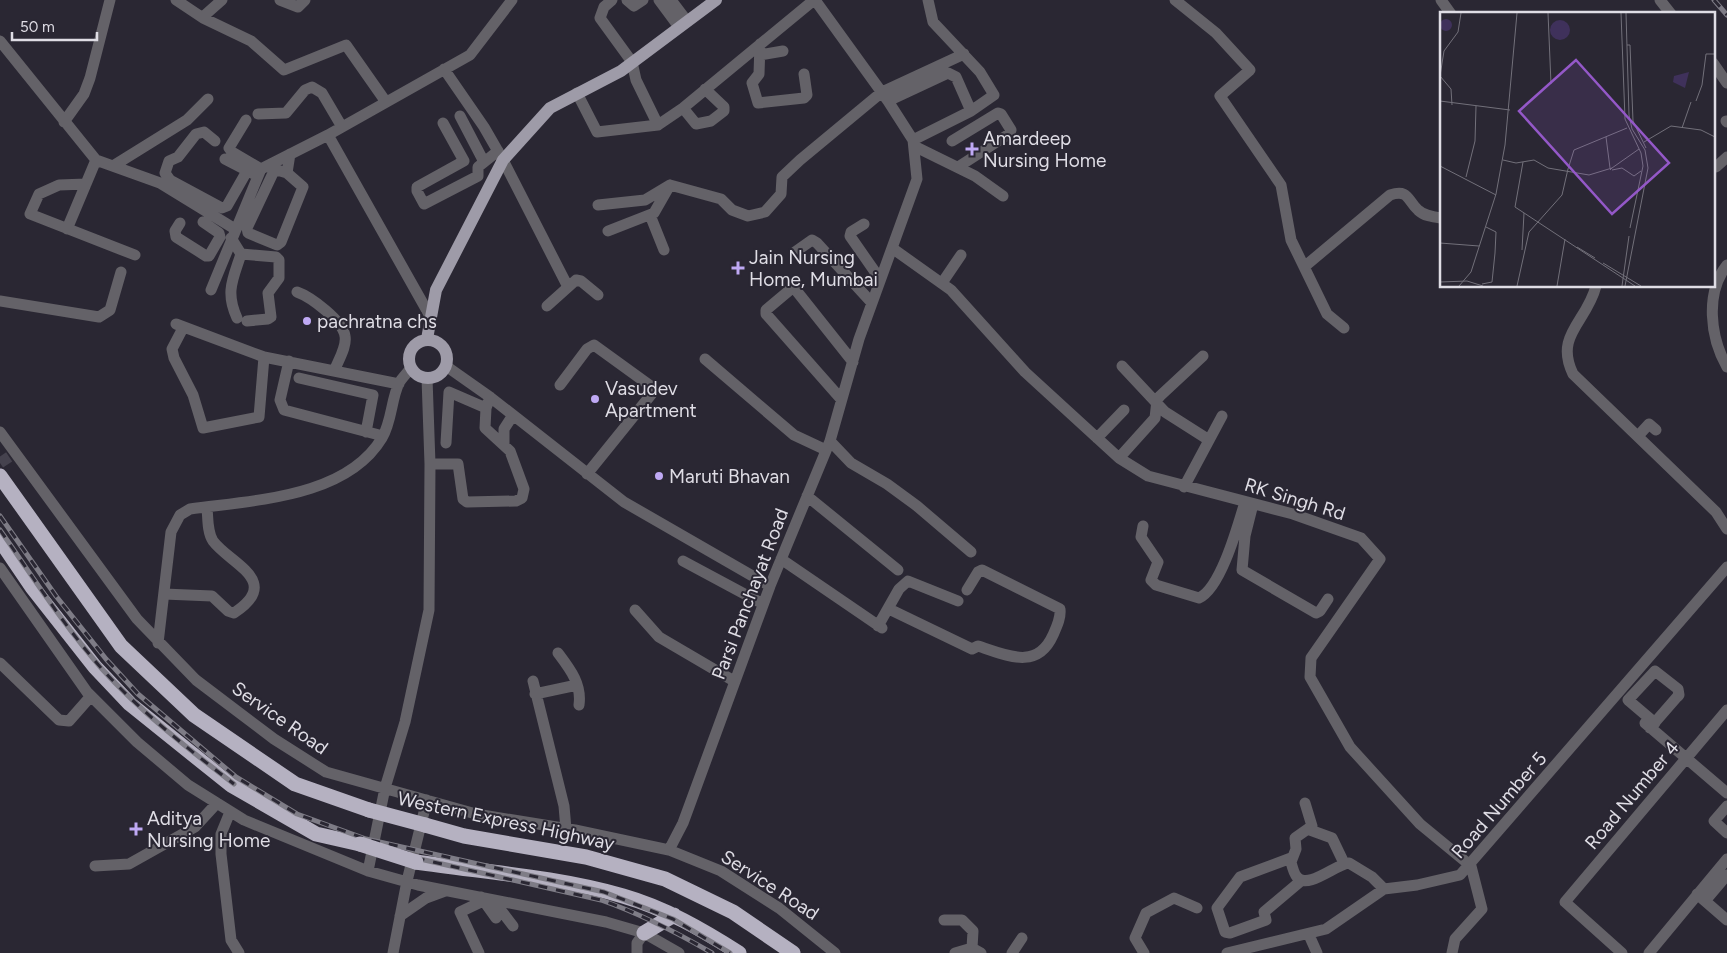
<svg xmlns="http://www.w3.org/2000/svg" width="1727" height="953" font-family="Figtree,sans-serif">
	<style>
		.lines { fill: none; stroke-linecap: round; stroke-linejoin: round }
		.minor-tunnel { stroke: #45424e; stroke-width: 11; stroke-dasharray: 11 5.5; stroke-linecap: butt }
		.minor { stroke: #646268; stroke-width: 11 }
		.major { stroke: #9e9ba8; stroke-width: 12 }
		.highway { stroke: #b5b1c1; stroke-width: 15 }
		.rail-casing { stroke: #7e7c86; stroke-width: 5 }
		.rail { stroke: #2a2733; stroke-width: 3; stroke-dasharray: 9; stroke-linecap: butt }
		.highway-bridge { stroke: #b5b1c1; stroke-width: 15 }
		.poi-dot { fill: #bfa9f4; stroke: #2a2733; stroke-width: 2 }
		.labels { text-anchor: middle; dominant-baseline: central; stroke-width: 4; stroke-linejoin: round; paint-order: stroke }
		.poi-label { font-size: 19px; fill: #dfdde5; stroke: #2a2733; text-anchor: start }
		.street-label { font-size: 19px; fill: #dfdde5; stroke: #2a2733 }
		.inset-road { fill: none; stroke: #72707a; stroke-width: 1 }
		.view { fill: #9458c8; fill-opacity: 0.15; stroke: #9458c8; stroke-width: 2.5 }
		.inset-edge { fill: none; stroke: #dfdde5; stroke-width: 2.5 }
	</style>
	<rect width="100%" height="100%" fill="#2a2733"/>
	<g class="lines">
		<path class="minor-tunnel" d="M0,463L15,453"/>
		<path class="minor" d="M176,0L203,18L251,41L284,70L346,45L386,102
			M280,0L298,7L305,0
			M612,0L604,7L600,18L632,62L636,80L658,125L683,108L814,0
			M627,0L634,6L643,0
			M659,0L679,27
			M671,0L687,21
			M928,0L933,22L980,72L994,95L971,111
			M1175,0L1216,33L1250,70L1220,96L1281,185L1291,240L1327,314L1344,328
			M1441,0L1451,14
			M1660,0L1671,14
			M205,15L222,0
			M0,41L96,160L160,183L235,229
			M760,44L759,74L752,83L758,103L804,98L807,95L804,74
			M760,55L783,51
			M1713,63L1727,83
			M444,69L484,127L503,160L568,287
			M577,93L597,132L658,125
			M888,101L948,73L956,77L971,111L913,140
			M683,108L696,124L711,121L724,111V107L705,89
			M258,114L286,113L305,90L312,87L322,93L342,127
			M460,116L484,162
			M246,120L229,148L232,152L261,169
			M1726,121L1727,122
			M64,122L84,94L90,78L110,0
			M443,123L464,161L417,187V191L424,204L478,176V167L498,151
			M215,141L204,132L196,134L178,157L169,161L165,173L170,180L222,208L227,206L247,171
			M952,141L998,113L1001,114L1011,130L1009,134L958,167
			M916,147L975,176L1003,196
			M225,159L254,174
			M113,166L187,120L208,99
			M1713,166L1716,167L1727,157
			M287,173L303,187L281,242L277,245L248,233L247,228L273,173L277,170L287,173L290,154
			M86,184L59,185L39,194L30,214L135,255
			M598,205L645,200L670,185L721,199L732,210L748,216L765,212L781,194L782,177L800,160L882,92L964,54
			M650,215L664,250
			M180,223L175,231L176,237L206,256H209L220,237L219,233L203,222
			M864,224L851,232L850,236L880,279
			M67,229L96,160
			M608,231L654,213L670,185
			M231,238L241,254C233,279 225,292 237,318
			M892,248L951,290L1025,372L1119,458L1148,476L1293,514L1361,538L1380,559L1311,658L1310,677L1350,747L1420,824L1471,866L1482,909L1455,939L1452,953
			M795,252L812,240L817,243L872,303
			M241,254L276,257L279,260V278L268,293L271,317L268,319L247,321
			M1727,265C1705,293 1710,337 1727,367
			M1304,267L1390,195C1409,189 1407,200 1418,210C1424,216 1433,217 1441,218
			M942,283L961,255
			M1596,286C1587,322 1554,335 1573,374L1716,512L1727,529
			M211,290L261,169L328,135
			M297,292C311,297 343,321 345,336C347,346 339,359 335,369
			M0,301L99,317L110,310L121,272
			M547,306L576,280L581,281L598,295
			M430,316L328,135L470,55L512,0
			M176,324L264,357L399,384
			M183,328L172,349L174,358L193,395L203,428L259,417L264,357
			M705,359L794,435L826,450
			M289,361L280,400L284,410L383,436
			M446,366L490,397L624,502L770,586
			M1122,366L1165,412L1209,440
			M299,378L373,395L366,432
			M560,385L587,349L594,345L652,387L654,391L587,474
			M841,399L766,314V310L791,289H795L853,362
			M0,432L137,619L196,680L274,739L326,772L476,814L575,830L669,850L721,871L779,908L835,953
			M1638,436L1649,424L1656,430
			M1097,438L1124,410
			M830,441L851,463L887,484L917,506L971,552
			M446,443L449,392L486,408
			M504,444V429L513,415
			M1119,458L1155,418L1157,400L1160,396L1203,356
			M430,464H458L463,499L467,502L516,501L522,498L524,489L510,451L485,428L486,408L490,397
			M1184,487L1222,416
			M807,496L898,570
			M1253,504L1245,536L1242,570L1316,613L1320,611L1328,599
			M1143,526L1141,537L1158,562L1151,580L1156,585L1199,598C1221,588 1238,525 1245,502
			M781,559L882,628
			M683,561L763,604
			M0,568L87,692L137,742L188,785L244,820L368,871L418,885L606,922L644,933L679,953
			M164,594L212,596L228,611L234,613C283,581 230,564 213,541C207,532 208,517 207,507
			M889,609L972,649L978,646C1006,655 1037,671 1053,635C1057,626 1061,618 1060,609L982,570L978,572L967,590
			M635,610L659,637L734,681
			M878,626L899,589L908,581L958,601
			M158,643L171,532L180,515L190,509C253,500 346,498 382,438C392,421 391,400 399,383C402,378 407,373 411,368
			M558,653C570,669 582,684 579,705
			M0,663L59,720L69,721L91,696
			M533,681L564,806L566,829
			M535,694L577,685
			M1645,723L1727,793
			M1650,728L1677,697L1679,695L1678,689L1655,671L1628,700L1655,723
			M1305,803L1312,826L1295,838L1296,849L1291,862C1292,866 1294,874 1297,877C1308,890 1336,864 1349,863L1372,877L1384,889
			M1727,806L1714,821L1727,833
			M230,812L221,834V854L231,940L239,953
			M1310,830L1332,838L1344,863
			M669,850L683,823L770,586L830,441L859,339L917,179L913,140L888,101L815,0
			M1291,858L1240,877L1217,908L1225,932L1230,933L1266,920L1264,912L1302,880
			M95,866L129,864L195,827L217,803
			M368,871L385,788L405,722L429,610L430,464L427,378
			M1697,894L1727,920
			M481,897L496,918
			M493,900L513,926
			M1705,901L1727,875
			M400,916L426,898L445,891
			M944,920H962L973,931L972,948L981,953
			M1309,935L1317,953
			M393,953L407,881L427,800
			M479,953L460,912L481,902L485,903
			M637,953V943L644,933
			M955,953L972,948
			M1012,953L1022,938
			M1144,953L1135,938L1146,913L1174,898L1197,908
			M1227,953L1326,929L1384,889L1417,885L1460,875L1727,567
			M1622,953L1565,902L1727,710
			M1649,953L1727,859"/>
		<path class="major" d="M427,339L436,290L503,160L550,108L621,71L716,0
			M409 359a19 19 0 1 1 38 0a19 19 0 1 1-38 0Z"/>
		<path class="highway" d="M0,476L121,646L194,715L295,784L369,810
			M0,540L32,587L95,667L130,704L231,785L316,834L360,844
			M425,825L464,836L586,857L665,879L733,912L793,953
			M416,862C484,872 558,877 623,896C665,908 703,930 739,953
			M644,933L674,915"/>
		<g class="rail-casing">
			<path id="rail" d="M1714,0L1727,15
				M0,516L56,596L106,659L138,694L236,777L297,814L366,839L604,892L673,919L730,953
				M0,530C33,577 64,626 102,669C141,712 187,748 234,784
				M398,854L601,900C641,914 676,932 712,953"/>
		</g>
		<use href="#rail" class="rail"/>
		<path class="highway-bridge" d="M369,810L425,825
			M360,844L416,862"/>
	</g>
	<g class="poi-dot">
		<path d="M969.5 141.5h5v5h5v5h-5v5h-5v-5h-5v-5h5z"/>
		<path d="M735.5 260.5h5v5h5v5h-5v5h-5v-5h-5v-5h5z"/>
		<circle cx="307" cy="321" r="5"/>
		<circle cx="595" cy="399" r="5"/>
		<circle cx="659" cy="476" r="5"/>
		<path d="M133.5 821.5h5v5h5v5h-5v5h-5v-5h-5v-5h5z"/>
	</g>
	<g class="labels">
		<g class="poi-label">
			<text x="983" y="138">Amardeep<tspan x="983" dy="22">Nursing Home</tspan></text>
			<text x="749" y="257">Jain Nursing<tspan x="749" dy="22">Home, Mumbai</tspan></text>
			<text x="317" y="321">pachratna chs</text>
			<text x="605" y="388">Vasudev<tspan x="605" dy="22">Apartment</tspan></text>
			<text x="669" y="476">Maruti Bhavan</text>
			<text x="147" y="818">Aditya<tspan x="147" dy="22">Nursing Home</tspan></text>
		</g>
		<g class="street-label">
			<text transform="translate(1295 499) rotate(17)">RK Singh Rd</text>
			<text transform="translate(750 594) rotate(-69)">Parsi Panchayat Road</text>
			<text transform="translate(280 718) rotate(35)">Service Road</text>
			<text transform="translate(1632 795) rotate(-50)">Road Number 4</text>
			<text transform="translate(1499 805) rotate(-49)">Road Number 5</text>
			<text transform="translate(506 821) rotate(12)">Western Express Highway</text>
			<text transform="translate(770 885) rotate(33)">Service Road</text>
		</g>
	</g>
	<g transform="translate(1440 12)">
		<rect width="275" height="275" fill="#2a2733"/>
		<path d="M0 13a6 6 0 1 1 12 0a6 6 0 1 1-12 0ZM110 18a10 10 0 1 1 20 0a10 10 0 1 1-20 0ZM249,60L245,76L233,70L234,64Z" fill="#3f315b"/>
		<path class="inset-road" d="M108,1L111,72M181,1L185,107L201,141L203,154L190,216M187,33H190L193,109L206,136M0,89L70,98M256,89L262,73L266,42H275M12,93L11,77L0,64L4,39L18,20L21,1M242,116L251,90M166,125L170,156M204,130L231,114L261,118L275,125M63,148L76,151L94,148L108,156L149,163L172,156L170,158M83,150L75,195L195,274M0,154L56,183M172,156L199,137M128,157L134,138L187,116M172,158L182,156L194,164L201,159M26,165L35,129L36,94M0,231L39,234M137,235L155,246M82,238L84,201M163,251L201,274M0,270L27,269L43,274M42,272L52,270L55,241L56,220L46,215M19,274L31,260L56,182L65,133L77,1M77,274L89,220L122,183L128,157M117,274L125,227M182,274L189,224M185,274L208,156L205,138L192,117L189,103L186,1"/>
		<path class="view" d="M136,48L229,151L172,202L79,99Z"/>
		<rect width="275" height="275" class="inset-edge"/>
	</g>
	<path d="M12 32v8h85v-8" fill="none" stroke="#dfdde5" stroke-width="2.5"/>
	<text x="20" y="32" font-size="15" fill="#dfdde5" stroke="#2a2733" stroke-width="4" paint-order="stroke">50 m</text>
</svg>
